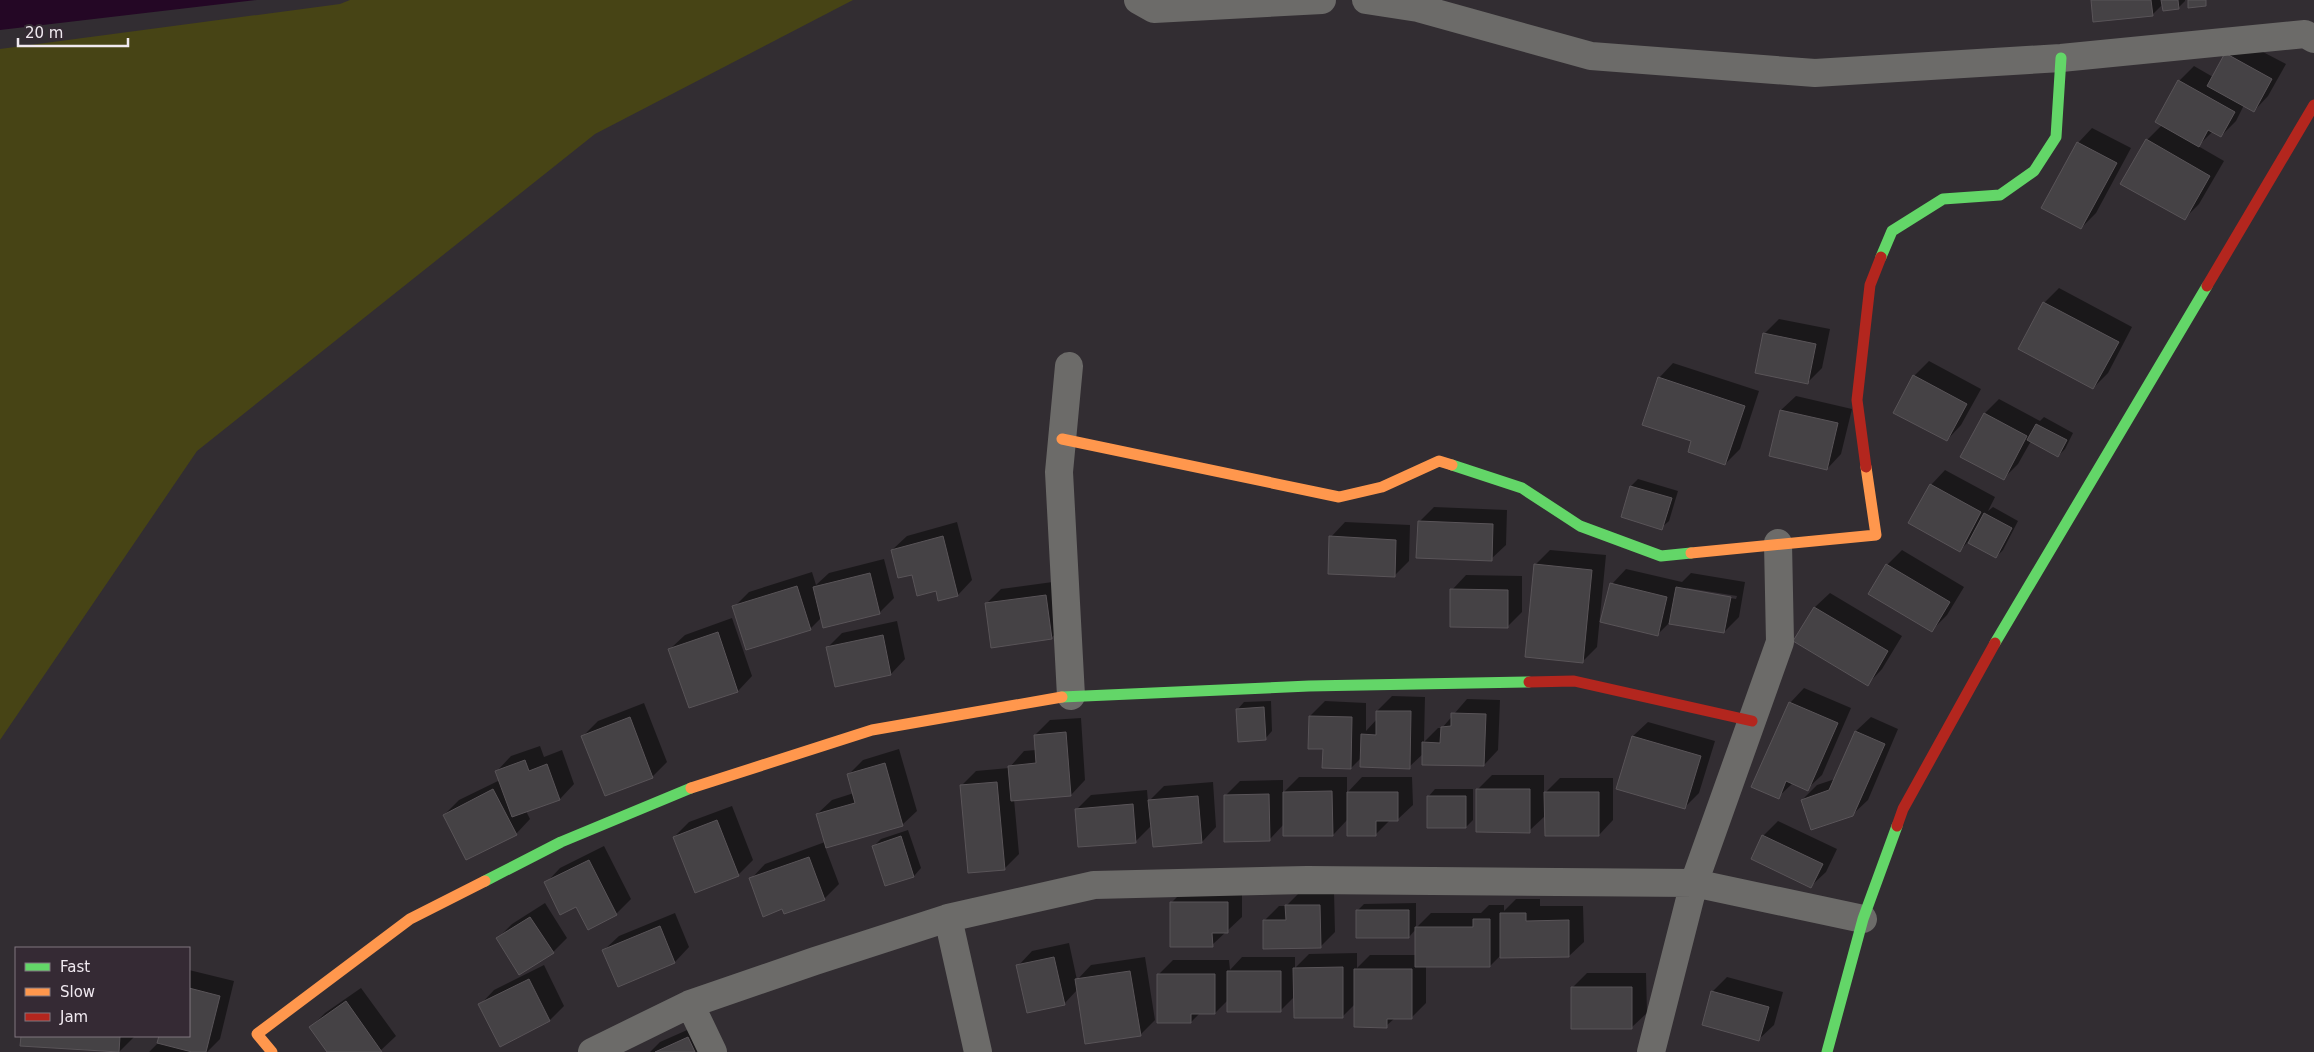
<svg xmlns="http://www.w3.org/2000/svg" width="2314" height="1052" font-family="'DejaVu Sans',sans-serif">
	<style>
		.green { fill: #474415 }
		.water { fill: #240725 }
		.shadow { fill: #0007; fill-rule: evenodd }
		.building { fill: #454245; stroke: #595458 }
		.lines { fill: none; stroke-linecap: round; stroke-linejoin: round }
		.street { stroke: #6c6b69; stroke-width: 28 }
		.fast { stroke: #63d668; stroke-width: 11 }
		.slow { stroke: #ff974d; stroke-width: 11 }
		.jam { stroke: #b3261e; stroke-width: 11 }
	</style>
	<rect width="100%" height="100%" fill="#322d32"/>
	<path class="green" d="M350,0H853L595,134L197,451L0,740V49L340,4Z"/>
	<path class="water" d="M0,0H257L0,30Z"/>
	<path class="shadow" d="M2092,0H2185V1L2178,8L2163,4L2152,15Z
		M2240,40L2286,64L2268,96L2254,111L2244,105L2236,121L2221,136L2213,131L2198,146L2224,161L2199,204L2184,219L2147,140L2162,125L2179,81L2194,66L2213,77Z
		M2092,128L2131,148L2096,213L2081,228L2078,143Z
		M2059,288L2132,327L2108,373L2093,388L2020,349L2044,303Z
		M1779,319L1830,329L1822,368L1807,383L1765,333Z
		M1929,361L1981,389L1961,425L1947,440L1914,376Z
		M1673,363L1759,391L1740,449L1725,464L1693,440L1659,378Z
		M1796,396L1852,409L1841,454L1827,469L1781,410Z
		M1999,399L2040,421L2044,417L2073,433L2065,449L2058,456L2031,441L2018,464L2003,479L1985,413Z
		M1945,470L1995,497L1988,511L1993,507L2018,521L2003,550L1996,557L1968,542L1960,550L1931,485Z
		M1638,479L1678,491L1669,521L1661,528L1631,486Z
		M1434,507L1507,510L1506,545L1491,559L1419,522Z
		M957,522L972,580L958,595L939,599L937,590L913,573L892,550L907,536Z
		M1345,522L1410,525L1409,561L1394,576L1331,537Z
		M1550,550L1606,555L1597,647L1583,661L1535,565Z
		M1902,550L1964,587L1947,615L1932,630L1887,565Z
		M884,559L894,598L879,613L822,617L811,628L747,648L734,607L749,592L812,572L816,585L829,573Z
		M1626,569L1682,582L1691,573L1745,582L1739,617L1724,632L1669,623L1657,635L1612,584ZM1687,588L1737,596L1736,599L1687,590Z
		M1466,575L1522,576V612L1507,627L1452,590Z
		M1060,581L1066,624L1051,638L987,603L1001,589Z
		M1830,593L1902,636L1882,669L1868,684L1795,641L1815,607Z
		M732,618L752,676L738,691L690,707L670,649L685,635Z
		M897,621L905,659L891,674L827,648L842,633Z
		M1804,688L1851,708L1822,775L1807,789L1793,783L1778,797L1790,703Z
		M1392,696L1425,697L1424,742L1438,728H1442L1467,699L1500,700L1498,750L1484,765L1424,753L1409,767L1362,757L1351,768L1324,748L1310,716L1325,701L1366,703V731L1377,719V711Z
		M1271,701L1272,731L1265,739L1237,710L1244,702Z
		M644,703L667,762L652,777L583,736L598,721Z
		M1871,717L1898,729L1868,800L1852,815L1802,800L1817,785L1835,779L1856,731Z
		M1081,718L1085,780L1071,795L1014,799L1019,854L1004,869L961,786L976,771L1009,768L1024,751L1036,750L1035,735L1050,720Z
		M1648,722L1715,741L1699,793L1685,807L1633,736Z
		M540,746L544,757L562,750L574,784L560,799L526,811L530,819L516,834L444,815L459,800L500,780L497,771L511,756Z
		M899,749L917,811L902,825L825,847L839,884L824,899L783,908L751,879L765,864L825,842L817,814L832,800L854,793L849,774L863,760Z
		M1492,775H1544V794L1560,778H1613V820L1599,835L1546,815L1529,831L1477,790Z
		M1299,777H1347V793L1362,777H1412L1413,805L1398,819L1390,820L1375,835L1348,819L1333,835L1284,824L1269,840L1225,796L1240,781L1283,780V793Z
		M1213,782L1216,827L1202,842L1152,825L1135,842L1076,810L1091,795L1147,790L1148,802L1164,786Z
		M1435,789H1473V820L1466,827L1428,797Z
		M732,806L753,860L738,875L674,837L689,822Z
		M1778,821L1837,849L1826,872L1811,886L1753,859L1763,836Z
		M908,830L921,868L914,876L886,884L874,846L881,839Z
		M604,846L631,899L616,914L576,905L546,883L560,868Z
		M1186,888H1242V917L1212,945L1171,903Z
		M1301,891H1334L1335,932L1320,947L1264,921L1279,906H1286Z
		M1516,899H1540V906H1583L1584,942L1569,956L1502,954L1490,966H1426V1003L1412,1017L1395,1018L1386,1026L1355,1004L1343,1016L1295,996L1281,1010L1228,1000L1215,1013H1200L1191,1022L1158,975L1173,960H1229L1230,970L1242,957H1295V968L1309,954L1357,953V968L1370,955H1417L1416,929L1409,937L1357,911L1364,904L1416,903V928L1431,913H1481L1489,905H1504V911Z
		M545,903L567,938L553,952L497,939L512,924Z
		M675,913L689,947L675,962L619,986L604,950L619,936Z
		M1069,943L1077,980L1091,965L1145,957L1155,1020L1140,1035L1078,989L1064,1004L1018,966L1032,951Z
		M544,965L564,1006L550,1020L501,1045L480,1005L494,990Z
		M189,970L234,981L220,1039L207,1052H149L159,1042L160,1036H189Z
		M1587,973H1646L1647,1013L1632,1027L1572,988Z
		M1727,977L1783,992L1774,1025L1759,1039L1712,992Z
		M361,988L396,1036L379,1052H328L311,1027L325,1013Z
		M703,1023L716,1052H650L660,1042Z
		M22,1036H135L119,1052L21,1045Z"/>
	<path class="building" d="M2091,0H2151L2153,16L2093,22Z
		M2161,0H2178L2179,9L2163,11Z
		M2188,0H2206V6L2188,8Z
		M2225,53L2272,79L2254,112L2207,86Z
		M2178,80L2235,112L2221,137L2208,130L2199,147L2155,122Z
		M2146,139L2210,176L2185,220L2120,184Z
		M2077,142L2117,163L2081,229L2041,208Z
		M2043,302L2119,342L2093,389L2018,349Z
		M1763,333L1816,344L1808,384L1755,373Z
		M1913,375L1967,404L1947,441L1893,413Z
		M1658,377L1745,406L1725,465L1688,452L1691,441L1642,425Z
		M1780,410L1838,423L1827,470L1769,456Z
		M1984,413L2027,436L2004,480L1960,457Z
		M2036,424L2067,440L2058,457L2027,440Z
		M1930,484L1981,512L1960,552L1908,523Z
		M1630,486L1672,498L1662,530L1621,517Z
		M1984,513L2012,528L1996,558L1968,543Z
		M1418,521L1493,524L1492,561L1416,558Z
		M943,536L958,596L938,601L936,591L917,596L912,575L898,578L891,550Z
		M1329,536L1396,540L1395,577L1328,574Z
		M1534,564L1592,570L1583,663L1525,657Z
		M1886,564L1950,602L1932,632L1868,594Z
		M870,573L880,614L823,628L813,587Z
		M1610,583L1667,597L1658,636L1600,622Z
		M797,586L811,630L746,650L732,606Z
		M1676,587L1731,597L1724,633L1669,624Z
		M1450,589L1508,590V628L1450,627Z
		M1046,595L1052,639L991,648L985,603Z
		M1814,607L1888,651L1868,686L1793,641Z
		M718,632L738,692L689,708L668,649Z
		M883,635L891,675L835,687L826,647Z
		M1789,702L1838,723L1808,791L1786,781L1779,799L1751,787Z
		M1264,707L1266,740L1238,742L1236,709Z
		M1376,711H1411L1410,769L1360,767L1361,734L1376,735Z
		M1451,713L1486,714L1484,766L1422,765V742L1440,743L1441,727L1451,726Z
		M1309,716L1352,717L1351,769L1322,768L1323,749H1308Z
		M630,717L653,778L605,796L581,736Z
		M1855,731L1885,744L1853,816L1811,830L1801,800L1829,790Z
		M1066,732L1071,796L1011,801L1008,766L1036,763L1034,735Z
		M1632,736L1701,756L1685,809L1616,789Z
		M525,760L529,771L547,764L560,800L512,817L495,771Z
		M885,763L903,826L826,848L816,814L855,803L847,774Z
		M997,782L1005,870L968,873L960,785Z
		M493,789L517,835L466,860L443,815Z
		M1476,789H1530V833L1476,832Z
		M1332,791L1333,836H1283V792Z
		M1347,792H1398V821H1376V836H1347Z
		M1544,792H1599V836H1545Z
		M1269,794L1270,841L1224,842V795Z
		M1198,796L1202,843L1153,847L1148,800Z
		M1427,796H1466V828H1427Z
		M1133,804L1136,843L1078,847L1075,809Z
		M717,820L739,876L695,893L673,837Z
		M1762,835L1823,864L1811,888L1751,859Z
		M901,836L914,877L885,886L872,846Z
		M809,857L825,900L784,914L782,909L763,917L749,878Z
		M589,860L617,915L588,930L576,907L560,915L544,882Z
		M1170,902H1228V933H1212L1213,947H1170Z
		M1285,905H1320L1321,948L1263,949V920H1286Z
		M1356,910H1409V938H1356Z
		M1500,913H1526V921L1569,920V957L1500,958Z
		M530,917L554,953L519,975L496,938Z
		M1473,919H1490V967H1415V927H1473Z
		M660,926L675,963L618,987L602,950Z
		M1054,957L1065,1005L1027,1013L1016,965Z
		M1343,967V1018H1294L1293,968Z
		M1354,969H1412V1019H1387V1028L1354,1027Z
		M1130,971L1141,1036L1085,1044L1075,979Z
		M1227,971H1281V1012H1227Z
		M1157,974H1215V1014H1191V1023H1157Z
		M529,979L550,1021L500,1047L478,1004Z
		M1571,987H1632V1029H1571Z
		M189,988L220,996L206,1052H192L157,1043L159,1036H189Z
		M1711,991L1769,1007L1759,1041L1702,1025Z
		M346,1001L382,1052H327L309,1027Z
		M21,1036H120L119,1052L20,1046Z
		M688,1037L695,1052H655Z"/>
	<g class="lines">
		<path class="street" d="M1138,0L1154,9L1322,0
			M1366,0L1418,8L1591,56L1815,73L2061,58L2305,34L2314,39
			M1069,366L1059,472L1071,696
			M948,918L978,1052
			M690,1004L713,1052
			M592,1052L690,1004L815,961L948,918L1094,885L1307,880L1694,883L1863,919
			M1651,1052L1694,883L1780,642L1778,543"/>
		<path class="fast" d="M1881,257L1892,231L1943,199L2000,195L2034,171L2056,137L2061,58
			M1452,465L1522,488L1580,526L1661,556L1691,553
			M1995,643L2207,286
			M1062,697L1309,686L1529,682
			M485,881L561,842L691,788
			M1827,1052L1863,919L1897,826"/>
		<path class="slow" d="M1062,439L1339,497L1382,487L1439,461L1452,465
			M1691,553L1876,535L1866,467
			M691,788L872,730L1062,697
			M272,1052L257,1034L410,919L485,881"/>
		<path class="jam" d="M2207,286L2314,105
			M1866,467L1857,400L1870,285L1881,257
			M1529,682L1574,681L1752,721
			M1897,826L1903,809L1995,643"/>
	</g>
	<rect x="15" y="947" width="175" height="90" fill="#352a34" stroke="#80767f"/>
	<rect x="25" y="963" width="25" height="8" fill="#63d668" stroke="#80767f"/>
	<text x="60" y="972" font-size="15" fill="#f0e9f0">Fast</text>
	<rect x="25" y="988" width="25" height="8" fill="#ff974d" stroke="#80767f"/>
	<text x="60" y="997" font-size="15" fill="#f0e9f0">Slow</text>
	<rect x="25" y="1013" width="25" height="8" fill="#b3261e" stroke="#80767f"/>
	<text x="60" y="1022" font-size="15" fill="#f0e9f0">Jam</text>
	<path d="M18 38v8h110v-8" fill="none" stroke="#f0e9f0" stroke-width="2.5"/>
	<text x="25" y="38" font-size="15" fill="#f0e9f0" stroke="#352a34" stroke-width="4" paint-order="stroke">20 m</text>
</svg>
